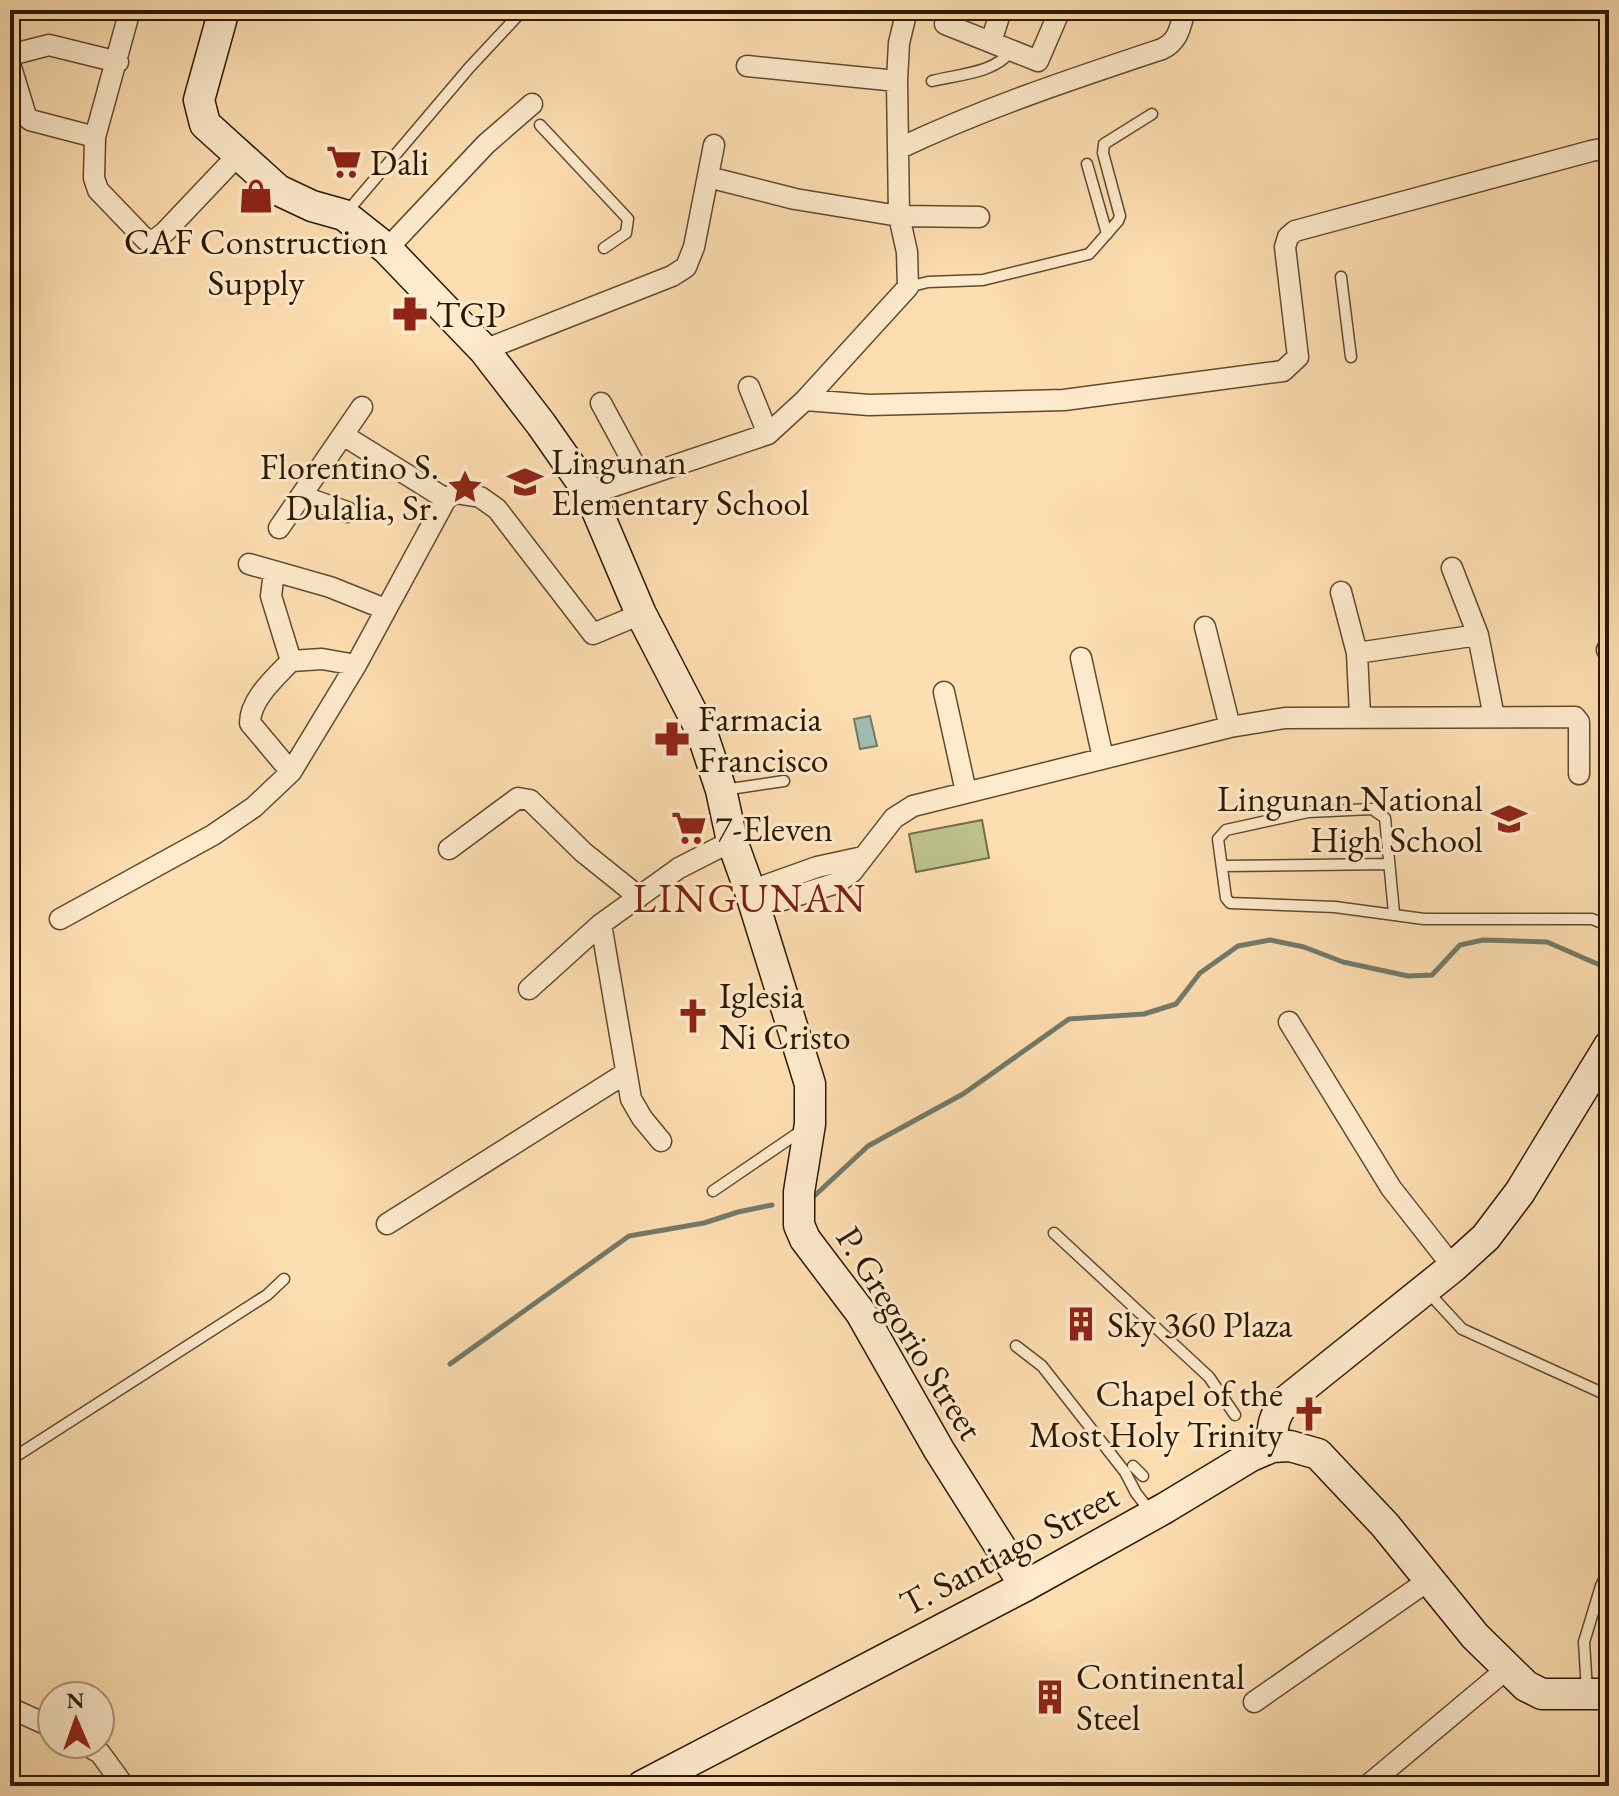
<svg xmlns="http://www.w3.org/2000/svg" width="1619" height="1796" font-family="'EB Garamond',serif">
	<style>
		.green { fill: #bdc28d; stroke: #746d48; stroke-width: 2 }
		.water { fill: #a0bbb0; stroke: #727a6a; stroke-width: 2 }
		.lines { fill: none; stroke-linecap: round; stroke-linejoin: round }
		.stream { stroke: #727a6a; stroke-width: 5 }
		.lane-casing { stroke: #604a2e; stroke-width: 13 }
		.street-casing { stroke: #604a2e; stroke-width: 23 }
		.secondary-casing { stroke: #2c1802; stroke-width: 33 }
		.lane { stroke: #feeacc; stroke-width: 10 }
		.street { stroke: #feeacc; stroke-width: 20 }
		.secondary { stroke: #feeacc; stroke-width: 30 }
		.labels { text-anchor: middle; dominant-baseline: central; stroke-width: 6; stroke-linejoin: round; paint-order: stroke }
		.poi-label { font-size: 36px; fill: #2c1802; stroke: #feeacc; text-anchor: start }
		.street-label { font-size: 36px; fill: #2c1802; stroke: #feeacc }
		.quarter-label { font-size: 40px; letter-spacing: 2px; fill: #7a1f14; stroke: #feeacc }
	</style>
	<rect width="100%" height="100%" fill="#fddeb1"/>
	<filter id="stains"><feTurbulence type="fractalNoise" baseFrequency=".0025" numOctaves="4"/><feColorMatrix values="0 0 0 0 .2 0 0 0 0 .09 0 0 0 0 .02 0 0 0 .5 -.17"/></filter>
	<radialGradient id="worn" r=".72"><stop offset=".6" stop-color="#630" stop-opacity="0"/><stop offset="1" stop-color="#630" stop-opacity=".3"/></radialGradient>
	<path class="green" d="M982,820L989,858L916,872L909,834Z"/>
	<path class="water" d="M870,716L877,746L860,749L854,719Z"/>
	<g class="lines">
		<path class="stream" d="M810,1200L868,1146L963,1094L1069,1019L1144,1014L1176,1004L1200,973L1238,946L1270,940L1304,947L1343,962L1408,976L1432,975L1460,945L1483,940L1547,942L1609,969
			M450,1364L629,1236L704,1223L738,1212L772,1205"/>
		<g class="lane-casing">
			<path id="lane" d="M932,81C959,74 994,74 1012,50
				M540,125L628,219L626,233L604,248
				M1087,164L1107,234
				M346,213L469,68L523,10
				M1341,277L1351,357
				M908,287L928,282L983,280L1089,254L1118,221L1120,216L1103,153L1104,144L1152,114
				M723,790L784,781
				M1222,866L1389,864
				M1394,913L1385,818L1372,809L1308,812L1226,830L1218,839L1226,898L1230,903L1335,907L1424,919H1592L1609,926
				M713,1191L804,1129
				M1054,1233L1209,1377L1235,1415
				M1427,1291L1462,1329L1609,1396
				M1016,1346L1042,1366L1125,1472L1136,1493L1150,1511
				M10,1460L267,1295L284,1279
				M1133,1466L1143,1476
				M1587,1691L1584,1642L1601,1586L1609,1570"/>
		</g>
		<g class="street-casing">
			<path id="street" d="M130,10L95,137L94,178L98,190L146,240L156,239L165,232L238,155
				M949,10L945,24L1038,61L1060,10
				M991,42L1001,10
				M10,55L49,45L118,62
				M10,64L26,116L30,120L95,137
				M747,66L897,81
				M898,149C984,108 1072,79 1162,49C1179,41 1180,27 1185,10
				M720,180L795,199L899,216L979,217
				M387,249L486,144L532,104
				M484,350L672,276L686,267L694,247L714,145
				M749,387L768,434
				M805,400L869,405L1064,400L1283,371L1298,357L1285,247L1288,237L1295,231L1591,151L1601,149L1609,152
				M601,403L641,477
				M343,435L446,499
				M590,494L768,434L805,400L908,287L907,252L899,216L897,81L899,43L907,10
				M301,496L347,512
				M279,528L362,407
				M249,564L330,587L385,609
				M1452,568L1478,635L1494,717
				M274,572L271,596L291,661
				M1341,592L1357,653L1360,716
				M1205,627L1230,727
				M1607,650H1609
				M1357,653L1478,635
				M1081,658L1103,758
				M944,692L966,792
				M291,772L250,723C250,699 276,677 291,661L322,659L356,665
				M449,849L518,798L530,800L583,852L639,897
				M750,891L817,867L863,857
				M754,909L837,883L852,872L894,818L913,806L1230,727L1285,718L1575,717L1579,722V774
				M60,919L213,835L254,807L291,772L356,665L446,499L455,493L480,497L497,509L593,634L641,614
				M601,924L631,1099L642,1118L661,1141
				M529,989L601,924L679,868L732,841
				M1289,1022L1391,1188L1453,1267
				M387,1224L626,1073
				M1254,1702L1429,1580
				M10,1708L52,1727
				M84,1744L100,1753L124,1786
				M1367,1786L1508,1668"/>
		</g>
		<g class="secondary-casing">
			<path id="secondary" d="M224,10L199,100L205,124L278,190L312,206L344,215L387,249L484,350L541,424L590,494L641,614L701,730L721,790L732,841L750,891L810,1084V1124L799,1192V1225L805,1239L861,1313L939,1450L1025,1586
				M1272,1447C1272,1427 1273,1416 1286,1401L1453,1267L1486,1237L1520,1192L1609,1046
				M642,1786L1025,1586L1165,1508L1251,1456L1272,1447L1290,1446L1318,1454L1385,1525L1475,1636L1526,1686L1542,1694H1609"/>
		</g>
		<use href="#lane" class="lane"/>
		<use href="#street" class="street"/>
		<use href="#secondary" class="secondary"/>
	</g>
	<defs>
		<g id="supermarket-bare" transform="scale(2.76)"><path d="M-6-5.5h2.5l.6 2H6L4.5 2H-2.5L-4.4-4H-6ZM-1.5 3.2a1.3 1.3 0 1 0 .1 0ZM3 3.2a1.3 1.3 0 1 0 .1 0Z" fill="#8f2418" stroke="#feeacc" stroke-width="2.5" paint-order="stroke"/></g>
		<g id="shop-bare" transform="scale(2.76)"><path d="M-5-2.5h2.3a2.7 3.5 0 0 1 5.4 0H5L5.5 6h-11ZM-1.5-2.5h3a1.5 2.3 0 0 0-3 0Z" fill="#8f2418" stroke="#feeacc" stroke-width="2.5" paint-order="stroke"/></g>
		<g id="pharmacy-bare" transform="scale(2.76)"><path d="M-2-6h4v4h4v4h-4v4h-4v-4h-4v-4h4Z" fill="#8f2418" stroke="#feeacc" stroke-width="2.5" paint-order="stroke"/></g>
		<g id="school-bare" transform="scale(2.76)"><path d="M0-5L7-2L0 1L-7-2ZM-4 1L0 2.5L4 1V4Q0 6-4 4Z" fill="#8f2418" stroke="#feeacc" stroke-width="2.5" paint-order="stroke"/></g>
		<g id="sight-bare" transform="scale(2.76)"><path d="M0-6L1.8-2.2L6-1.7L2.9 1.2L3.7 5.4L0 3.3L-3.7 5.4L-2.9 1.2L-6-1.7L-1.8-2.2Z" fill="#8f2418" stroke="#feeacc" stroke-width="2.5" paint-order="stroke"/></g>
		<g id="church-bare" transform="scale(2.76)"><path d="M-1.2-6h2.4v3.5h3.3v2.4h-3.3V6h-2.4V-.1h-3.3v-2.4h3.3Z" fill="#8f2418" stroke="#feeacc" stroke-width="2.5" paint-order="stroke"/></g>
		<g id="building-bare" transform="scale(2.76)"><path d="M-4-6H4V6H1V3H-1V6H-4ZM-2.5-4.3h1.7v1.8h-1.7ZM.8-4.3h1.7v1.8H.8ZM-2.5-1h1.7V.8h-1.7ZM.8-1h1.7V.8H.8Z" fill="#8f2418" stroke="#feeacc" stroke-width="2.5" paint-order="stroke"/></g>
	</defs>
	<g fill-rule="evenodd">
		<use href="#supermarket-bare" x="344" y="162"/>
		<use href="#shop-bare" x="256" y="196"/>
		<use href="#pharmacy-bare" x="410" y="314"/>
		<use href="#school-bare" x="525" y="482"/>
		<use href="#sight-bare" x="465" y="487"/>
		<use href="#pharmacy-bare" x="672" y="739"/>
		<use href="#school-bare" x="1509" y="819"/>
		<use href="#supermarket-bare" x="689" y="828"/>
		<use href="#church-bare" x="693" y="1016"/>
		<use href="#building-bare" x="1081" y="1324"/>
		<use href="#church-bare" x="1309" y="1414"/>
		<use href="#building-bare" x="1050" y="1697"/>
	</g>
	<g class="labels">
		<g class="poi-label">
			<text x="370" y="162">Dali</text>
			<text x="256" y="241" text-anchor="middle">CAF Construction<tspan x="256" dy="41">Supply</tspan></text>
			<text x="436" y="314">TGP</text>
			<text x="551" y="461">Lingunan<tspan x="551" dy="41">Elementary School</tspan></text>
			<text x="439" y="466" text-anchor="end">Florentino S.<tspan x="439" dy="41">Dulalia, Sr.</tspan></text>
			<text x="698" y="718">Farmacia<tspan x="698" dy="41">Francisco</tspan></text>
			<text x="1483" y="798" text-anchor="end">Lingunan National<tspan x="1483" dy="41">High School</tspan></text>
			<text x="715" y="828">7-Eleven</text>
			<text x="719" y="995">Iglesia<tspan x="719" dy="41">Ni Cristo</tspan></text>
			<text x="1107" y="1324">Sky 360 Plaza</text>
			<text x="1283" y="1393" text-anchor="end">Chapel of the<tspan x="1283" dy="41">Most Holy Trinity</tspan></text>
			<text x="1076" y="1676">Continental<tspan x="1076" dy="41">Steel</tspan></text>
		</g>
		<g class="street-label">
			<text transform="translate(910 1333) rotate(58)">P. Gregorio Street</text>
			<text transform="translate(1009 1549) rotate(-28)">T. Santiago Street</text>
		</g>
		<g class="quarter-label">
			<text x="750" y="898">LINGUNAN</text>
		</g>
	</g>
	<rect width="1619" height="1796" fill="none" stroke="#fddeb1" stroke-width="40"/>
	<rect x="12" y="12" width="1595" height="1772" fill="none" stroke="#2c1802" stroke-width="4"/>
	<rect x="20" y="20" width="1579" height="1756" fill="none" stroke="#2c1802" stroke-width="2"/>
	<g transform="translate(76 1720) rotate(358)"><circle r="38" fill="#feeacc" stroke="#aa967b" stroke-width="2"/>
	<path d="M0-6L14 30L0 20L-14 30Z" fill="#8f2418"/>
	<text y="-12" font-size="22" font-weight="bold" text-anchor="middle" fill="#2c1802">N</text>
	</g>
	<rect width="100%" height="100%" filter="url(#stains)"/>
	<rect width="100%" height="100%" fill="url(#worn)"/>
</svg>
